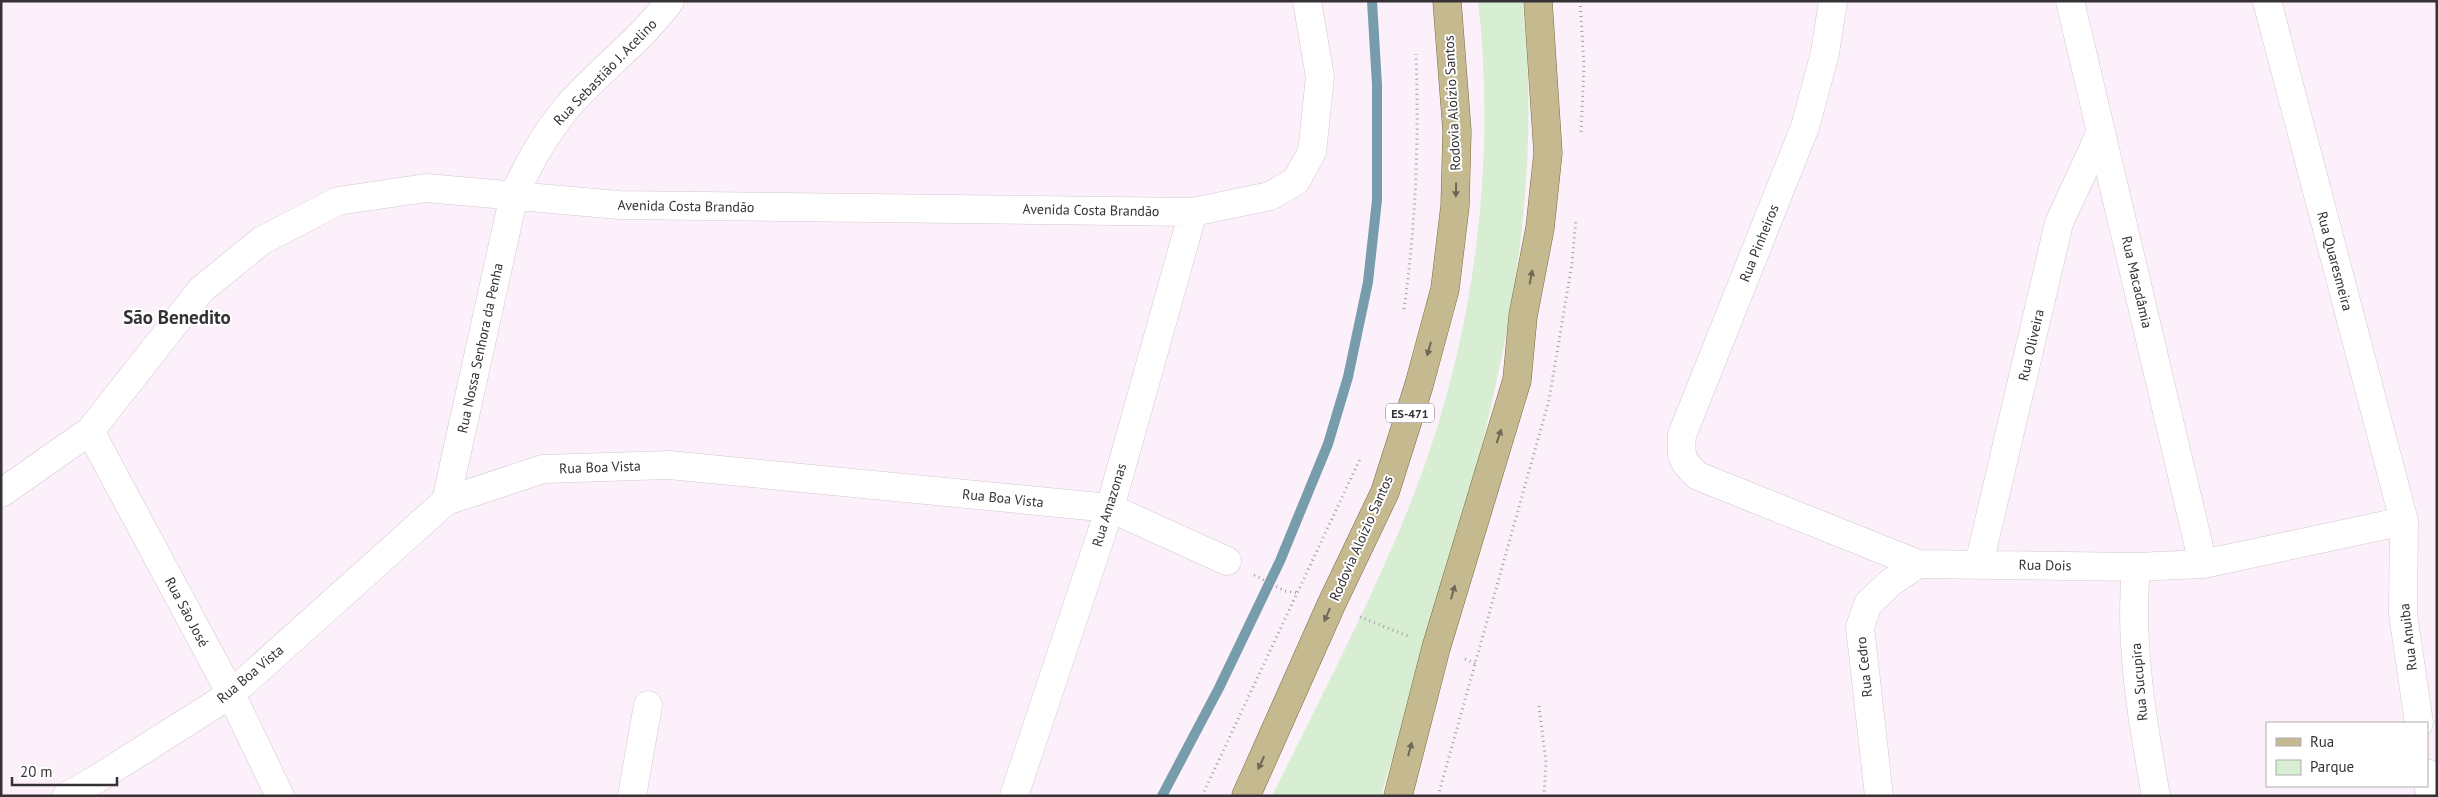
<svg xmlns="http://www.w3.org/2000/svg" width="2438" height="797" font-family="'PT Sans',sans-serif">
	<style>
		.green { fill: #d7eed3 }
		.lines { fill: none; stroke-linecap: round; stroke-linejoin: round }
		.stream { stroke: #779dac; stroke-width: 10 }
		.minor-casing { stroke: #d2c7d1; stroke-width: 29 }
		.major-casing { stroke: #7a6c3f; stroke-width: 29 }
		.path { stroke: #a59da4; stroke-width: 3; stroke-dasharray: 1 4; stroke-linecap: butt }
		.minor { stroke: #fff; stroke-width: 28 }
		.major { stroke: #c5ba8f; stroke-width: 28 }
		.oneway { fill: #6f6859 }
		.labels { text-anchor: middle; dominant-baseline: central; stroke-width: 4; stroke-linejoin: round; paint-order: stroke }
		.shield { fill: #fff; stroke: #726f72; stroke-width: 1 }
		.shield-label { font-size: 12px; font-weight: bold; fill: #353135 }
		.street-label { font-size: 14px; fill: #353135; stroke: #fff }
		.district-label { font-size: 19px; font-weight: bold; fill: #353135; stroke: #fff }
	</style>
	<rect width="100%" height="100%" fill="#fcf1fb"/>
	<path class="green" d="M1478,1H1522C1555,271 1455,541 1381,796H1272C1317,704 1365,614 1404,519C1471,359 1498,174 1478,1Z"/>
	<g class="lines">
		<path class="stream" d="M1162,796L1219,688L1280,561L1328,444L1348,377L1368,282L1377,200V85L1372,1"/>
		<g class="minor-casing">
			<path id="minor" d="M1833,1L1825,53L1805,127L1682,435C1680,457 1682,462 1698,476L1918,564L2136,567L2203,564L2404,521
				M2070,1L2203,564
				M2267,1L2404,521L2403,614L2419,723
				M90,431L231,694L280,796
				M1,493L90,431L201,290L261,241L338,201L426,188L619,205L1193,212L1270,196L1296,181L1312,152L1320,77L1307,1
				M446,501L514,195C530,161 544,135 569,105C601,69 641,40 670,1
				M1979,564L2059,223L2101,132
				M2136,567C2129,644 2142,720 2156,796
				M2427,773L2430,796
				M67,796L97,779L231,694L446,501L543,469L669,465L1110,508L1227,561
				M632,796L648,705
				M1014,796L1110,508L1193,212
				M1879,796L1860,627L1868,604L1890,583L1918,564"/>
		</g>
		<g class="major-casing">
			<path id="major" d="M1246,796L1331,605L1385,492L1419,385L1445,289L1455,206L1457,131L1447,1
				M1398,796L1436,648L1517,380L1523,316L1540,228L1548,153L1538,1"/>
		</g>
		<path class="path" d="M1580,1L1584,65L1581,133
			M1404,309C1416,224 1419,140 1416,54
			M1254,575L1285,591L1299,593
			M1360,617L1408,636
			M1465,659L1476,664
			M1539,706L1546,762L1544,796
			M1202,796L1360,459
			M1438,796L1549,400L1572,263L1576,219"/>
		<use href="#minor" class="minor"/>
		<use href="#major" class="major"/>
	</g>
	<defs><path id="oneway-solid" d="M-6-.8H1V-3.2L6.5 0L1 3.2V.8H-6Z" transform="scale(1.25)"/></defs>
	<g class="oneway">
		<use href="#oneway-solid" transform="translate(1456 190) rotate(91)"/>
		<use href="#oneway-solid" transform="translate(1531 277) rotate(-79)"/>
		<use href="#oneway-solid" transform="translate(1429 349) rotate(105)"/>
		<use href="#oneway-solid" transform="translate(1499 436) rotate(-72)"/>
		<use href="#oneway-solid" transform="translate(1453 592) rotate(-74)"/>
		<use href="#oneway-solid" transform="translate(1327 615) rotate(113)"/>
		<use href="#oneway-solid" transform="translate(1410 749) rotate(-75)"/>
		<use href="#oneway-solid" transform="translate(1261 763) rotate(115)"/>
	</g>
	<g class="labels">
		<rect class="shield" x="1386" y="403.5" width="48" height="19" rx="4"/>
		<g class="shield-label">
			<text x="1410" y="413">ES-471</text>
		</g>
		<g class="street-label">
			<text transform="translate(605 72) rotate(-46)">Rua Sebastião J. Acelino</text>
			<text transform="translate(1452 103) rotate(-93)">Rodovia Aloízio Santos</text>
			<text transform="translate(686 206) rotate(1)">Avenida Costa Brandão</text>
			<text transform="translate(1091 210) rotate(1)">Avenida Costa Brandão</text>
			<text transform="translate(1759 243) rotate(-68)">Rua Pinheiros</text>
			<text transform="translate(2335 261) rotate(75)">Rua Quaresmeira</text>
			<text transform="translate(2137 282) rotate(77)">Rua Macadâmia</text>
			<text transform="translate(2031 345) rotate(-77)">Rua Oliveira</text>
			<text transform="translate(480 348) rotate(-78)">Rua Nossa Senhora da Penha</text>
			<text transform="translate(600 467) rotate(-2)">Rua Boa Vista</text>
			<text transform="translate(1003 498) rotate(6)">Rua Boa Vista</text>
			<text transform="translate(1109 505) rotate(-73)">Rua Amazonas</text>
			<text transform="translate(1361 538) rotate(-66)">Rodovia Aloízio Santos</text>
			<text transform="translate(2045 565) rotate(1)">Rua Dois</text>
			<text transform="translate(187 612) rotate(62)">Rua São José</text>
			<text transform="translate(2408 637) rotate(-97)">Rua Anuiba</text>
			<text transform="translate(1864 667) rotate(-96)">Rua Cedro</text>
			<text transform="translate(250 674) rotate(-40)">Rua Boa Vista</text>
			<text transform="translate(2139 682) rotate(-95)">Rua Sucupira</text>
		</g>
		<g class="district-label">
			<text x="177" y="317">São Benedito</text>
		</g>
	</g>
	<rect width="2438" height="797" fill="none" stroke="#353135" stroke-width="5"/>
	<rect x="2266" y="722" width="162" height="65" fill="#ffffff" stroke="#aeadae"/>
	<rect x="2276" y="738" width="25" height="8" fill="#c5ba8f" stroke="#aeadae"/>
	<text x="2310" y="747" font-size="15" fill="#353135">Rua</text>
	<rect x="2276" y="760" width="25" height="15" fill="#d7eed3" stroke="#aeadae"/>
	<text x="2310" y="772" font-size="15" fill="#353135">Parque</text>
	<path d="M12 777v8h105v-8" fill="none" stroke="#353135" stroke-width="2.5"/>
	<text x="20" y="777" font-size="15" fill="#353135" stroke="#ffffff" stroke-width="4" paint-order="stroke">20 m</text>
</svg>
